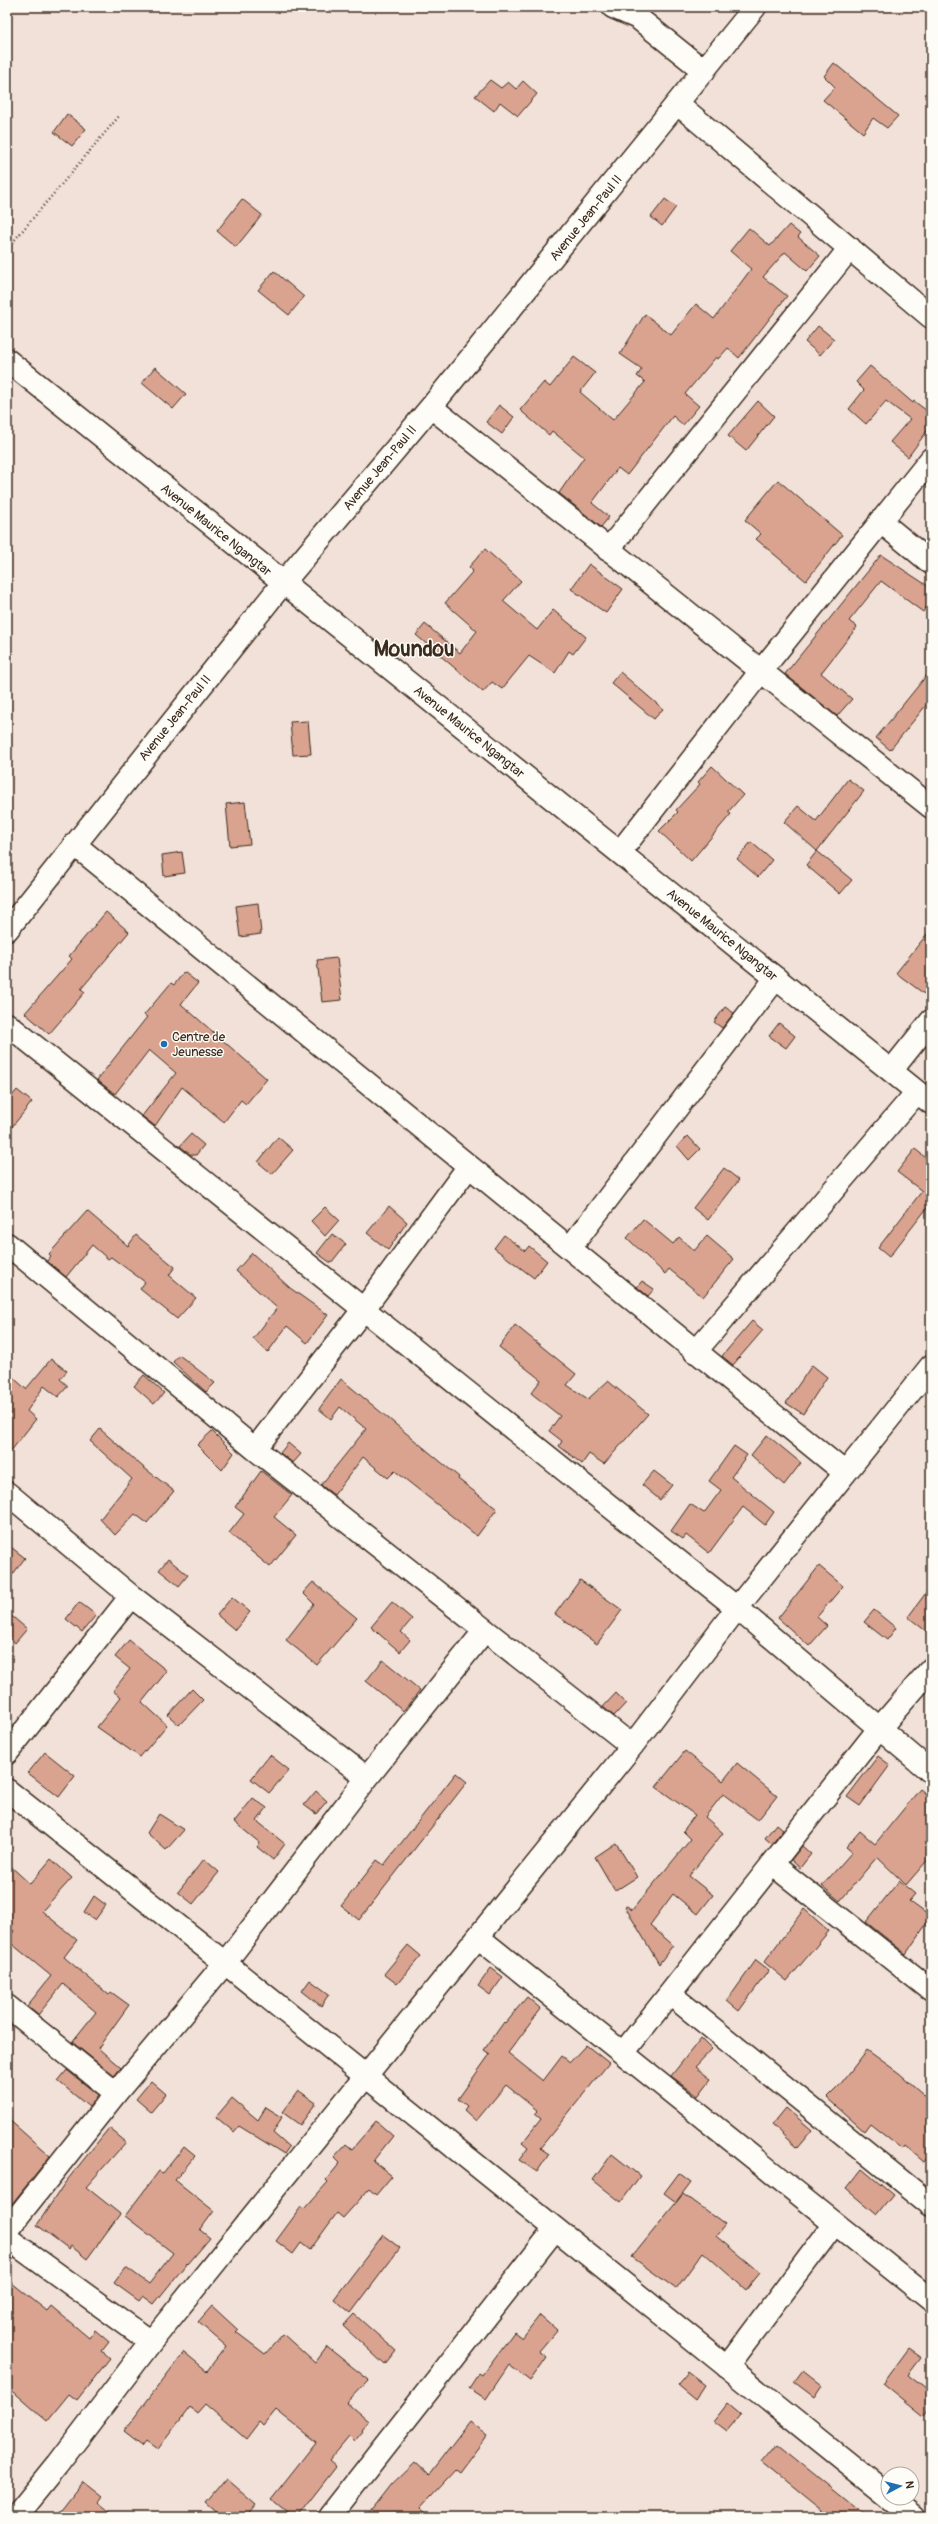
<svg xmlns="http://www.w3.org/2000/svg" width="938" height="2524" font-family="Pangolin,sans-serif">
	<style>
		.building { fill: #d9a390; stroke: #3b2a1e }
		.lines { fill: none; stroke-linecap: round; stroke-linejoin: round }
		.minor-casing { stroke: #3b2a1e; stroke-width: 25 }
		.path { stroke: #3b2a1e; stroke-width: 2.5; stroke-dasharray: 1 3; stroke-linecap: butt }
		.minor { stroke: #fdfcf7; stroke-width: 22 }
		.poi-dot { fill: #1f6fb2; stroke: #fdfcf7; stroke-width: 1.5 }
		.labels { text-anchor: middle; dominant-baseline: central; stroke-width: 3; stroke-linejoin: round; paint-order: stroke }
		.street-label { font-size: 13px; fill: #3b2a1e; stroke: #fdfcf7 }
		.poi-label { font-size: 13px; fill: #3b2a1e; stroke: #fdfcf7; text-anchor: start }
		.town-label { font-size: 21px; font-weight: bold; fill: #3b2a1e; stroke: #fdfcf7 }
	</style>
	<rect width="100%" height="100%" fill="#f2e1d8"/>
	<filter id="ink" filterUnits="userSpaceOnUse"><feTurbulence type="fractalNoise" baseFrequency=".025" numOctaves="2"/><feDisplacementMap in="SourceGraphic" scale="8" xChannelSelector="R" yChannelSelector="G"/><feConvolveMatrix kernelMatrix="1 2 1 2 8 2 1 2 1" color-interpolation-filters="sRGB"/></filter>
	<g filter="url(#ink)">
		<path class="building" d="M834,63L898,116L887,128L873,118L863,133L823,100L835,87L824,76Z
			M490,80L501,88L508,82L516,89L523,81L537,94L518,116L500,102L494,111L475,96Z
			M67,114L86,129L72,146L54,132Z
			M242,199L262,215L236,247L217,231Z
			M665,199L676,207L662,226L651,217Z
			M789,225L800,234L798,237L820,256L807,271L785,252L763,277L787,296L739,358L728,348L718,359L716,357L685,394L699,406L683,425L673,416L627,475L618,468L592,503L609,517L601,527L559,493L584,457L552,431L549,435L520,410L544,382L550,387L574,357L595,373L580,392L613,420L645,382L637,376L642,369L620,354L645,314L671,335L696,304L714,319L751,269L730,251L749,228L770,246Z
			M274,271L304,297L289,315L258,290Z
			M818,326L834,339L820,355L805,342Z
			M870,366L913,403L914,401L931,414V434L927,431L908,457L890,442L910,419L886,401L866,424L849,409L864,390L856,382Z
			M155,367L186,394L173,409L142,383Z
			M758,401L774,416L746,451L728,436Z
			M499,405L514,417L502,434L486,422Z
			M778,480L842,535L806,581L756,539L761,534L745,520Z
			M485,549L521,581L503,601L537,630L553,610L586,637L573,654L569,651L555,673L529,656L502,689L492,682L483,692L416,635L425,624L460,653L477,631L445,603L473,571L469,567Z
			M881,555L931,588V601L923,612L881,581L849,621L857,627L821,673L852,699L837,716L785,674Z
			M589,564L623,589L606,613L571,589Z
			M931,670V699L890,750L876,738Z
			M620,672L663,709L654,719L611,683Z
			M308,721L311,754L293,755L290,722Z
			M712,766L743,795L728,812L731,814L691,861L659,831L678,812L676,810L700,784L698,782Z
			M848,779L864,791L817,851L784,822L798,806L816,821Z
			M245,802L250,844L230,846L226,804Z
			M751,842L772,860L758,877L737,859Z
			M817,851L852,880L840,894L806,865Z
			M182,852L185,873L164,876L162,855Z
			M258,903L261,934L240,937L236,906Z
			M106,912L129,932L81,989L85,992L49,1034L25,1013L72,959L69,956Z
			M931,929V999L896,973Z
			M337,958L342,1000L322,1002L317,960Z
			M184,972L198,983L181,1004L267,1079L246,1104L241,1100L224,1122L182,1087L155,1126L142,1116L176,1073L149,1050L115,1094L97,1080L147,1017L144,1015L171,983L174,985Z
			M725,1007L734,1013L722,1028L714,1022Z
			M779,1023L795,1036L786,1048L769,1036Z
			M17,1090L32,1102L7,1133V1102Z
			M191,1134L204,1145L196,1155H191L180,1146Z
			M688,1136L700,1149L689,1160L677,1146Z
			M278,1137L293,1150L272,1174L258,1162Z
			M915,1149L931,1162V1203L889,1257L878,1248L922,1191L897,1172Z
			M724,1168L739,1180L708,1220L693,1208Z
			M389,1206L407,1222L388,1250L367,1233Z
			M325,1207L339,1220L325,1236L311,1221Z
			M87,1211L128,1246L136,1235L175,1267L169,1275L196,1298L177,1319L140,1289L145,1282L111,1257L108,1259L92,1245L66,1277L47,1261L51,1256L49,1254Z
			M643,1219L673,1244L679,1237L694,1251L707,1236L734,1259L703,1297L669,1269L665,1274L627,1238Z
			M332,1234L346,1244L331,1263L317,1253Z
			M504,1235L525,1251L529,1246L547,1261L534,1278L494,1248Z
			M252,1253L290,1288L328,1315L307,1343L287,1326L268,1352L253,1339L277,1308L236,1271Z
			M642,1281L654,1289L648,1296L637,1287Z
			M752,1321L763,1330L733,1365L722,1356Z
			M515,1325L576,1374L567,1385L588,1399L608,1381L648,1414L604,1464L589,1454L582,1464L559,1446L562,1441L549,1431L560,1416L531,1393L541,1380L499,1347Z
			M179,1355L215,1383L206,1392L173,1362Z
			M51,1359L67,1371L60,1379L68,1386L58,1397L44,1386L27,1411L36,1419L7,1456V1372L26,1389Z
			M812,1365L827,1377L803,1414L786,1403Z
			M144,1375L164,1393L154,1404L134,1386Z
			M341,1379L459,1477L458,1479L497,1509L477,1536L395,1471L388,1478L363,1457L334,1495L321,1485L366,1429L340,1407L331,1419L319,1409Z
			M100,1429L143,1467L174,1491L147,1523L135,1514L115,1535L100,1519L132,1479L90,1441Z
			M212,1431L234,1453L222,1470L197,1445Z
			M767,1435L801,1463L784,1485L751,1455Z
			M288,1443L301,1454L293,1463L280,1453Z
			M734,1446L747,1455L731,1477L774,1512L765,1525L743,1507L709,1553L686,1535L683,1539L671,1531L690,1504L704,1513L721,1490L709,1481Z
			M261,1471L292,1495L274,1517L296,1535L270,1567L229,1533L244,1514L235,1507Z
			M654,1471L672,1485L660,1500L642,1485Z
			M7,1544L25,1558L7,1582Z
			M168,1559L188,1575L179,1586L159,1570Z
			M819,1566L843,1586L817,1617L827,1626L809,1646L778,1618Z
			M580,1580L622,1610L597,1644L555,1614Z
			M313,1582L357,1618L317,1665L286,1640L314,1604L303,1593Z
			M931,1586V1635L908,1617Z
			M232,1597L250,1612L235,1630L217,1615Z
			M79,1602L96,1615L82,1632L66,1619Z
			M392,1602L412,1619L401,1632L410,1640L400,1652L371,1627Z
			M874,1610L896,1628L887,1640L864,1622Z
			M7,1612L27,1629L15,1643L7,1636Z
			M129,1640L167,1671L142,1702L167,1725L140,1757L97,1727L121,1697L113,1691L130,1669L115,1657Z
			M383,1660L420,1690L403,1711L366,1681Z
			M192,1689L203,1700L179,1725L168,1715Z
			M616,1693L626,1703L614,1716L603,1707Z
			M685,1751L723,1781L737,1763L777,1796L758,1820L723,1794L705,1817L723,1833L689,1876L713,1895L698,1914L673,1894L650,1925L673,1945L659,1964L625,1907L627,1906L632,1910L691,1839L683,1831L695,1815L656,1787Z
			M45,1752L75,1776L59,1797L28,1773Z
			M270,1755L289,1770L269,1793L251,1779Z
			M878,1756L890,1765L860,1806L847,1797Z
			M456,1773L467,1782L359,1920L341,1906L377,1860L384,1865Z
			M920,1789L931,1798V1856L906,1885L877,1857L840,1901L822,1886L852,1852L846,1847L860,1831L875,1844Z
			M316,1791L327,1801L316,1814L304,1805Z
			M253,1798L267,1808L257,1821L285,1844L273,1860L257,1847L260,1843L234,1822Z
			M159,1814L184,1830L166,1850L147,1833Z
			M776,1824L783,1830L772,1844L765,1838Z
			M616,1843L637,1877L615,1891L595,1857Z
			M802,1846L811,1854L800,1868L791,1860Z
			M51,1859L72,1878L42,1911L77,1940L64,1957L109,1995L111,1992L129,2005L98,2048L121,2068L114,2076L72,2042L96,2012L63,1984L38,2015L27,2006L51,1976L7,1940L14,1931L7,1925V1863L30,1884Z
			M204,1859L219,1872L193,1904L178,1892Z
			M899,1881L915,1894L909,1901L931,1917L906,1954L866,1922Z
			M94,1896L106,1905L95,1920L84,1912Z
			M804,1909L829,1931L787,1981L764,1962Z
			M408,1945L421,1956L397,1984L384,1974Z
			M756,1960L769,1970L739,2011L727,2001Z
			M491,1968L503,1977L490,1995L478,1986Z
			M310,1980L329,1994L321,2006L302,1991Z
			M527,1997L541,2009L508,2053L543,2081L562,2056L570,2062L586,2045L609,2063L540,2148L549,2154L537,2172L519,2160L528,2148L522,2143L541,2119L535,2114L538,2111L506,2085L476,2121L464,2110L467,2106L458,2099L490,2054L484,2050L504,2022L505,2023Z
			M701,2038L712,2049L695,2067L711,2079L698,2096L671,2076Z
			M867,2050L899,2073L931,2101V2153L924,2162L905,2146L903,2149L870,2123L864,2131L827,2098L839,2086Z
			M67,2070L98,2095L89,2107L58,2081Z
			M151,2081L166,2094L151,2112L136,2099Z
			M298,2090L316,2103L300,2125L282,2112Z
			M232,2098L258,2120L266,2107L282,2117L273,2133L289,2147L284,2154L239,2126L234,2132L216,2117Z
			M786,2108L812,2130L797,2148L772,2125Z
			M7,2118L50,2156L7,2210Z
			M376,2121L393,2136L373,2161L392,2176L376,2195L369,2189L343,2218L337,2213L310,2250L301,2243L293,2254L276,2241L301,2207L304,2209L328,2182L326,2180L340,2163L334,2157L346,2144L352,2149Z
			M109,2128L126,2142L86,2187L120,2214L87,2259L71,2246L69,2249L37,2225L64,2184Z
			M184,2147L195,2156L175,2180L214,2211L200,2230L210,2238L188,2264L187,2263L154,2304L143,2296L139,2301L114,2283L126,2267L149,2284L173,2253L125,2216L159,2171L163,2173Z
			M612,2154L640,2176L621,2202L593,2180Z
			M862,2169L893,2195L877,2215L846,2189Z
			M679,2173L691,2182L676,2202L664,2193Z
			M683,2194L725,2225L716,2236L760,2273L746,2290L703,2252L676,2289L632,2257Z
			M383,2235L400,2248L351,2313L334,2299Z
			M7,2279L47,2311L51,2306L89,2338L95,2330L109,2342L102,2351L110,2358L77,2400L69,2394L47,2421L7,2386Z
			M212,2306L238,2330L236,2332L265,2354L283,2334L315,2363L327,2347L369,2380L347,2403L368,2421L361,2429L363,2431L354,2442L349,2437L329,2461L336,2467L297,2517H293L271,2499L316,2442L276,2410L263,2426L259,2422L246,2439L205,2404L197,2413L190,2407L158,2449L146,2440L142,2445L124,2431L184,2352L207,2371L226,2346L198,2322Z
			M354,2314L396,2351L385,2365L343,2326Z
			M540,2315L557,2330L539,2351L547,2357L530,2381L509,2365L486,2399L469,2388L479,2373L482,2375L514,2332L522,2338Z
			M908,2349L921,2358L908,2375L931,2393V2408L924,2416L883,2383Z
			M803,2370L822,2385L814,2397L794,2382Z
			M688,2372L705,2385L695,2400L677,2385Z
			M728,2403L741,2414L726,2432L713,2422Z
			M470,2422L487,2436L460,2472L456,2469L420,2508L431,2517H366L391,2485L415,2462L429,2475Z
			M777,2444L867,2517H830L762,2462Z
			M226,2479L256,2505L246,2517H222L206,2503Z
			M83,2481L102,2496L97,2503L114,2517H55Z"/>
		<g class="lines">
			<g class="minor-casing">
				<path id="minor" d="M613,7L638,18L704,71
					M678,104L931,317
					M7,360L931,1103
					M431,407L931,807
					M880,521L931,563
					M608,550L850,248
					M74,844L844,1472
					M620,852L761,671L931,459
					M7,930L283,583L431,407L755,7
					M7,1024L737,1608L931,1772
					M891,1071L931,1021
					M7,1244L255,1449L632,1746
					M570,1248L776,978
					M695,1352L917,1092
					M255,1449L363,1310L469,1166
					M7,1493L131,1596L367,1778
					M7,1753L131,1596
					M7,1790L225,1963L888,2496
					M772,1864L931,1990
					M479,1938L931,2300
					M670,1994L931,2205
					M7,2006L116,2093
					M623,2053L878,1730L931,1669
					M7,2230L116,2093L225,1963L367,1778L485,1630
					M7,2238L151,2342
					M727,2367L835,2223
					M890,2498L914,2517
					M15,2517L58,2464L151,2342L632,1746L737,1608L931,1366
					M329,2517L555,2229"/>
			</g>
			<path class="path" d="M7,249L120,115"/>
			<use href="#minor" class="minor"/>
		</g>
	</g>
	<circle class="poi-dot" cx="164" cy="1044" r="4"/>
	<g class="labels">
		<g class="street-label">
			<text transform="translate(586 218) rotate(-51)">Avenue Jean-Paul II</text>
			<text transform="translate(380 468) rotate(-50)">Avenue Jean-Paul II</text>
			<text transform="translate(216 530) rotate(39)">Avenue Maurice Ngangtar</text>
			<text transform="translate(175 718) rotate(-51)">Avenue Jean-Paul II</text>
			<text transform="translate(469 732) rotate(39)">Avenue Maurice Ngangtar</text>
			<text transform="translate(722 935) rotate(39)">Avenue Maurice Ngangtar</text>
		</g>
		<g class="poi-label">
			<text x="172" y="1037">Centre de<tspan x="172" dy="15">Jeunesse</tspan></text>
		</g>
		<g class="town-label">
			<text x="414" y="649">Moundou</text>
		</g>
	</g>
	<rect width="938" height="2524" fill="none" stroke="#fdfcf7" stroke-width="24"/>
	<rect x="12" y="12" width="914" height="2500" fill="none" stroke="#3b2a1e" stroke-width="1.5" filter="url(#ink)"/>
	<g transform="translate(900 2486) rotate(83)"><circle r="19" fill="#fdfcf7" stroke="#afa8a0"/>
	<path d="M0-3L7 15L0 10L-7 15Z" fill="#1f6fb2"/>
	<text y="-6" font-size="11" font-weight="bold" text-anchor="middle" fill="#3b2a1e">N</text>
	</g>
</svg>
